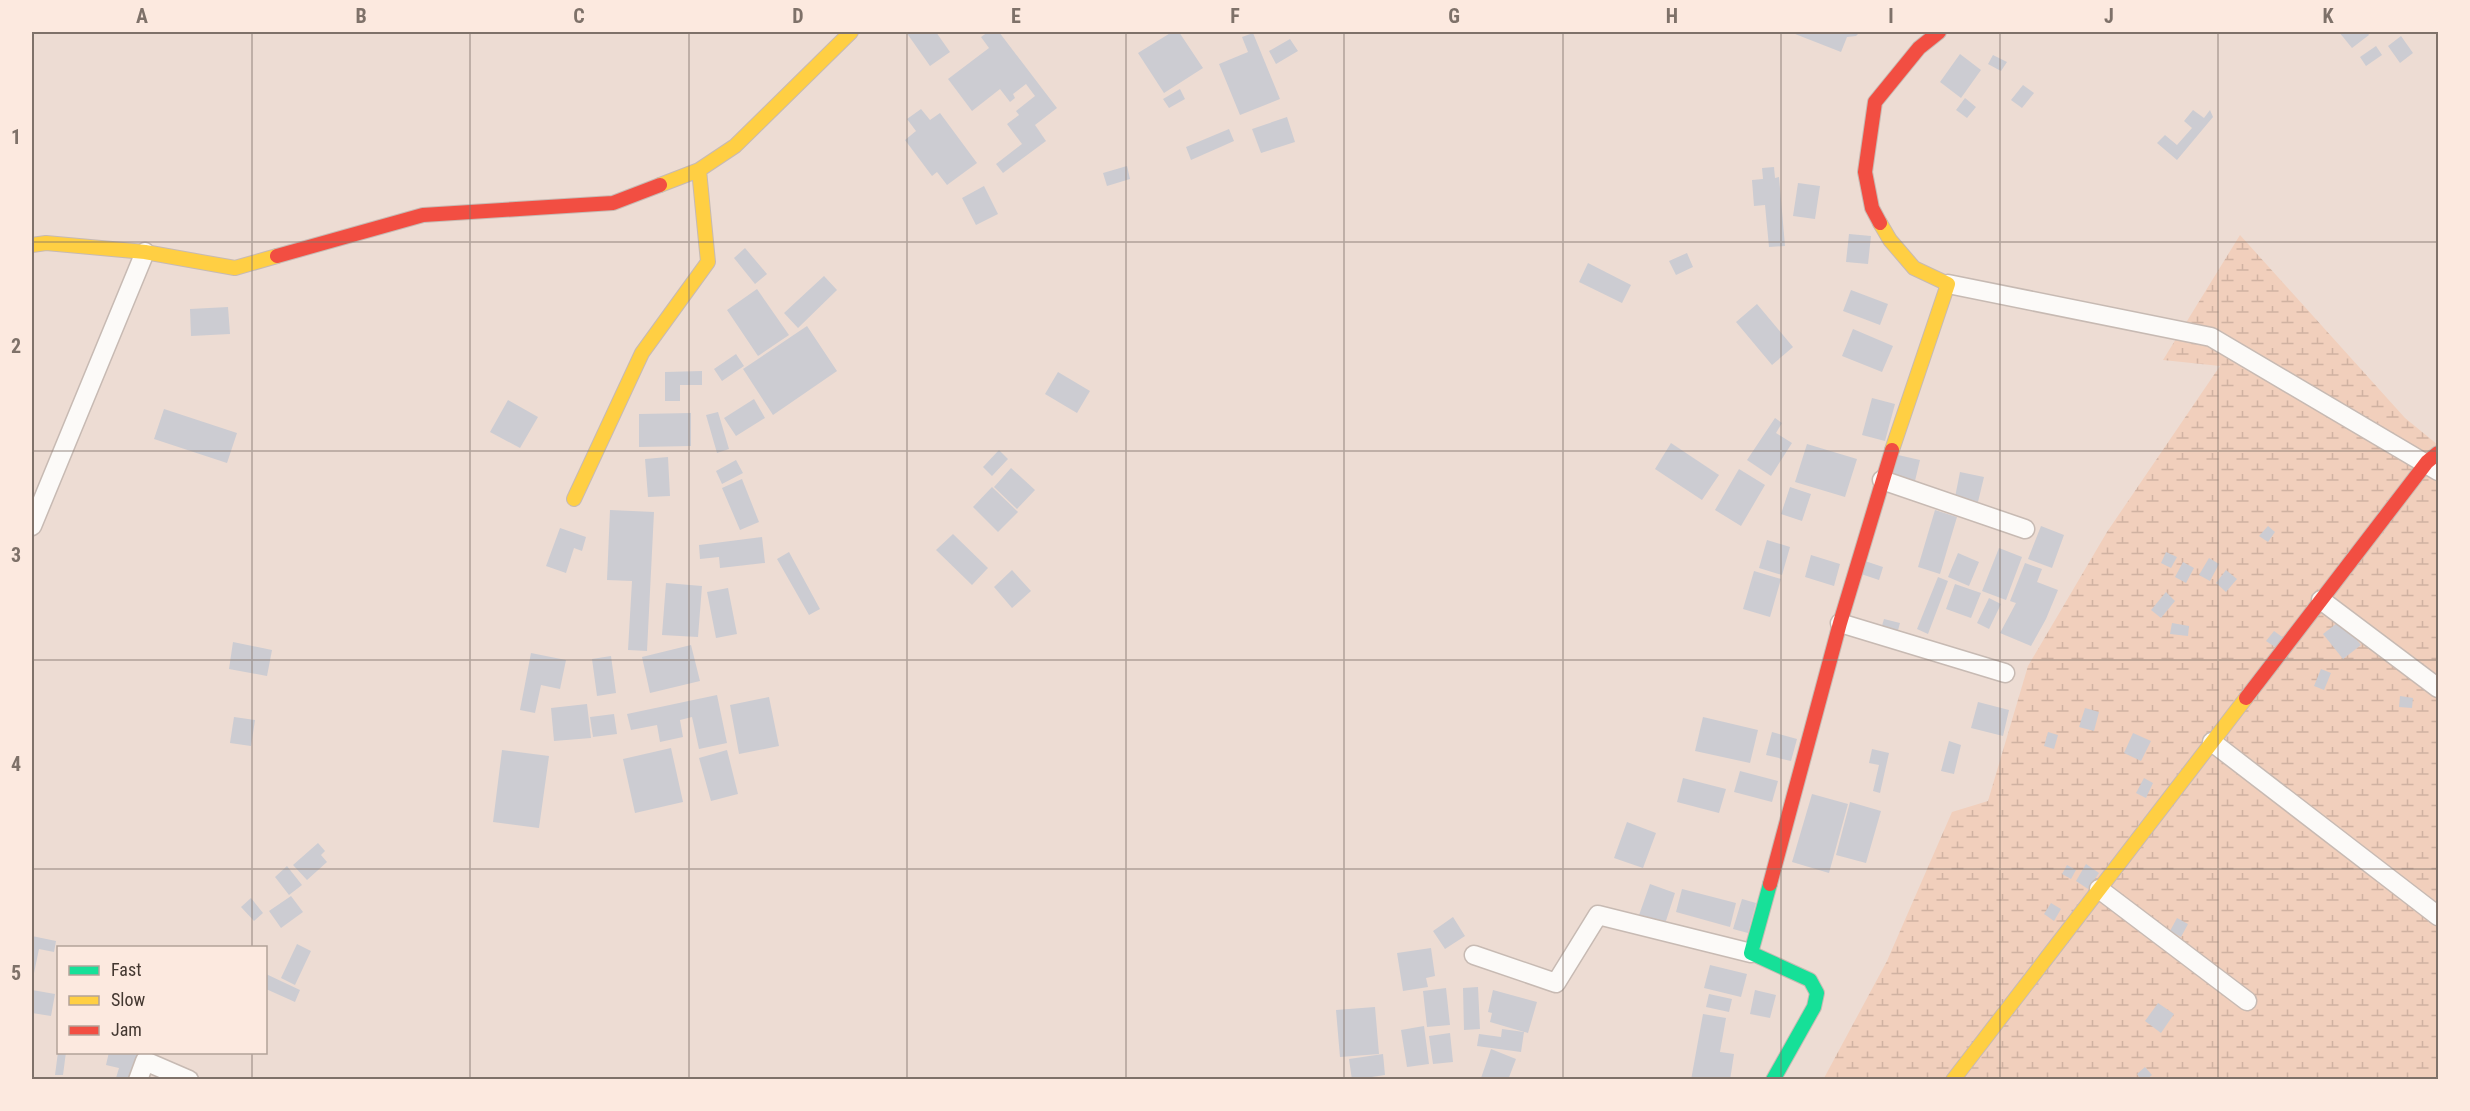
<svg xmlns="http://www.w3.org/2000/svg" width="2470" height="1111" font-family="'Roboto Condensed',sans-serif">
	<style>
		.wetland { fill: url(#wetland-marsh) }
		.building { fill: #ccccd2 }
		.lines { fill: none; stroke-linecap: round; stroke-linejoin: round }
		.street-casing { stroke: #c7bab3; stroke-width: 21 }
		.fast-casing { stroke: #c7bab3; stroke-width: 16 }
		.slow-casing { stroke: #c7bab3; stroke-width: 16 }
		.jam-casing { stroke: #c7bab3; stroke-width: 16 }
		.street { stroke: #fcfaf8; stroke-width: 18 }
		.fast { stroke: #16e098; stroke-width: 14 }
		.slow { stroke: #ffcf43; stroke-width: 14 }
		.jam { stroke: #f24e42; stroke-width: 14 }
		.grid { fill: none; stroke: #7e7169; stroke-width: 1.5; stroke-opacity: 0.55 }
		.neatline { fill: none; stroke: #7e7169; stroke-width: 2 }
		.grid-label { font-size: 20px; text-anchor: middle; font-weight: bold; fill: #7e7169 }
	</style>
	<defs>
		<pattern id="wetland-marsh" width="20" height="14" patternUnits="userSpaceOnUse" patternTransform="scale(1.5)"><rect width="20" height="14" fill="#f1cfbc"/><path d="M1 5h8M5 5V1M11 12h8M15 12V8" fill="none" stroke="#d0b2a2"/></pattern>
	</defs>
	<rect width="100%" height="100%" fill="#eddcd3"/>
	<path class="wetland" d="M2240,235L2405,418L2438,445V1079L1823,1080L1887,961L1952,812L1988,801L2028,666L2107,532L2220,366L2163,360Z"/>
	<path class="building" d="M906,32H936L950,52L930,66Z
		M988,32H999L1057,108L1035,125L1046,141L1003,173L996,164L1022,144L1007,124L1019,115L1016,111L1035,96L1026,84L1013,94L1015,98L1010,102L1000,89L972,111L948,79L989,48L981,37Z
		M1172,32H1179L1203,68L1164,93L1138,53Z
		M1790,32H1860L1856,36L1847,37L1841,52Z
		M2339,32H2367L2369,35L2352,48Z
		M1253,33L1280,99L1240,115L1219,64L1248,52L1242,37Z
		M2401,36L2413,53L2400,63L2388,46Z
		M1290,39L1298,51L1276,64L1269,51Z
		M2376,46L2382,55L2366,66L2360,57Z
		M1960,54L1981,70L1961,98L1940,82Z
		M1993,55L2007,62L2001,71L1988,64Z
		M2023,85L2034,93L2022,108L2011,100Z
		M1180,89L1185,99L1169,108L1163,99Z
		M1965,98L1976,107L1967,118L1956,110Z
		M921,109L930,120L940,113L977,163L947,185L937,172L932,176L905,140L916,131L907,119Z
		M2193,110L2204,118L2210,110L2213,117L2177,160L2157,143L2165,135L2177,145L2192,128L2184,121Z
		M1287,117L1295,142L1261,153L1252,129Z
		M1229,129L1234,141L1191,160L1186,147Z
		M1127,166L1130,179L1107,186L1103,173Z
		M1774,167L1775,178L1779,177L1785,246L1769,247L1765,205L1754,206L1752,180L1763,179L1762,168Z
		M1798,183L1820,186L1815,219L1793,216Z
		M984,186L998,214L976,225L962,198Z
		M1849,234L1871,236L1868,264L1846,262Z
		M745,248L767,274L755,284L734,258Z
		M1687,253L1693,267L1676,275L1669,261Z
		M1588,263L1631,285L1622,303L1579,282Z
		M824,276L837,290L798,328L784,313Z
		M757,289L789,335L758,356L727,310Z
		M1851,290L1888,304L1880,325L1843,311Z
		M1757,304L1793,347L1772,365L1736,322Z
		M228,307L230,334L191,336L190,309Z
		M807,326L837,371L773,415L743,369Z
		M1853,329L1893,346L1882,372L1842,356Z
		M736,354L744,366L722,381L714,369Z
		M702,371V385H680V401H665V372Z
		M1058,372L1090,391L1077,413L1045,394Z
		M1872,398L1895,404L1885,441L1862,435Z
		M754,399L765,418L736,436L724,418Z
		M508,400L538,417L520,448L490,432Z
		M164,409L237,433L227,463L154,439Z
		M718,412L729,449L717,453L706,415Z
		M691,413V446L639,447V414Z
		M1775,418L1782,423L1776,433L1792,443L1771,476L1747,460Z
		M1671,443L1719,475L1702,500L1655,469Z
		M1807,444L1857,459L1845,497L1795,482Z
		M999,450L1008,459L992,476L983,467Z
		M1898,455L1920,460L1914,485L1892,479Z
		M668,457L670,496L648,497L645,459Z
		M736,460L743,473L722,484L716,471Z
		M1011,468L1035,490L1017,509L994,487Z
		M1739,469L1765,485L1741,526L1715,510Z
		M1960,472L1984,477L1978,502L1955,497Z
		M742,479L759,522L740,530L722,488Z
		M992,487L1018,512L998,532L973,507Z
		M1790,487L1811,494L1802,521L1781,514Z
		M610,510L654,512L647,651L628,650L632,581L607,580Z
		M1935,510L1957,517L1940,574L1918,567Z
		M2041,526L2064,535L2052,568L2028,559Z
		M2268,526L2275,532L2268,542L2259,536Z
		M560,528L586,537L582,551L574,548L566,573L546,566Z
		M953,534L988,568L972,585L936,550Z
		M762,537L765,563L720,568L719,557L700,559L699,545Z
		M1767,540L1790,547L1782,575L1759,568Z
		M1999,548L2022,557L2006,600L1982,591Z
		M789,552L820,609L809,615L777,559Z
		M2166,552L2177,557L2171,568L2161,563Z
		M1958,553L1979,562L1969,586L1948,577Z
		M1811,555L1840,564L1834,586L1805,577Z
		M2209,558L2219,564L2210,581L2199,575Z
		M1865,561L1883,567L1879,580L1861,574Z
		M2183,562L2194,568L2186,583L2175,577Z
		M2025,563L2042,569L2037,582L2058,590L2046,619L2031,646L2000,633L2016,603L2010,601Z
		M1012,570L1031,591L1012,608L994,587Z
		M2226,570L2237,579L2226,592L2216,583Z
		M1754,571L1781,579L1770,617L1743,609Z
		M1938,577L1948,581L1928,634L1917,629Z
		M666,583L702,586L698,637L662,635Z
		M1955,584L1981,593L1971,618L1946,609Z
		M728,588L737,634L716,638L707,592Z
		M2166,592L2175,601L2161,618L2151,610Z
		M1989,598L2001,604L1989,629L1977,623Z
		M1884,619L1900,623L1897,634L1881,629Z
		M2341,620L2361,645L2343,659L2323,634Z
		M2172,623L2189,626L2188,636L2170,634Z
		M2274,631L2285,639L2278,649L2266,641Z
		M233,642L272,650L267,676L229,669Z
		M691,645L700,681L650,693L642,657Z
		M531,653L566,660L560,689L541,685L535,713L520,710Z
		M611,656L616,693L597,696L592,659Z
		M2321,669L2331,673L2324,690L2314,686Z
		M717,695L727,743L699,749L692,717L680,720L683,737L660,742L657,725L631,730L627,714Z
		M2400,696L2413,698L2412,708L2399,707Z
		M769,697L779,746L739,754L730,705Z
		M1978,702L2009,710L2003,736L1971,728Z
		M587,704L591,738L554,741L551,708Z
		M2085,708L2099,712L2094,731L2079,727Z
		M614,714L617,734L593,737L590,717Z
		M234,717L255,720L251,746L230,743Z
		M1703,717L1758,730L1750,763L1695,751Z
		M1772,732L1797,739L1791,761L1766,755Z
		M2048,732L2058,735L2054,749L2044,746Z
		M2133,733L2151,741L2141,761L2124,753Z
		M1949,741L1961,745L1954,774L1941,771Z
		M671,748L683,802L635,813L623,759Z
		M1872,749L1889,753L1880,793L1873,791L1879,765L1869,763Z
		M502,750L549,756L539,828L493,822Z
		M727,750L738,794L711,801L699,758Z
		M1740,771L1778,781L1772,802L1734,792Z
		M1683,778L1726,789L1719,813L1677,802Z
		M2144,778L2153,783L2146,798L2136,793Z
		M1812,794L1848,804L1829,873L1792,862Z
		M1850,802L1881,811L1866,863L1836,855Z
		M1627,822L1656,833L1643,868L1614,858Z
		M318,843L325,851L321,855L327,862L307,880L293,865Z
		M2086,864L2099,873L2088,889L2076,881Z
		M2067,865L2076,870L2071,879L2062,874Z
		M287,866L302,885L289,895L275,877Z
		M1650,884L1675,893L1664,927L1638,918Z
		M1682,889L1736,903L1730,927L1676,912Z
		M291,896L303,912L281,928L269,911Z
		M251,898L263,913L254,921L241,907Z
		M1742,899L1756,903L1748,933L1733,929Z
		M2051,903L2061,909L2054,921L2044,914Z
		M1453,917L1465,936L1445,949L1433,931Z
		M2177,918L2188,924L2181,937L2170,931Z
		M32,936L56,941L54,952L39,949L33,978L32,977Z
		M297,944L311,951L295,985L281,978Z
		M1431,948L1435,976L1426,978L1428,987L1403,991L1397,953Z
		M1710,965L1747,974L1741,997L1704,988Z
		M266,974L300,990L295,1002L266,989Z
		M1478,987L1480,1029L1464,1030L1463,988Z
		M1446,988L1450,1025L1427,1027L1423,991Z
		M32,990L55,994L51,1016L32,1013Z
		M1493,990L1537,1002L1528,1033L1490,1022L1492,1013L1488,1012Z
		M1755,990L1776,995L1770,1018L1750,1014Z
		M1709,994L1732,999L1729,1012L1706,1007Z
		M2158,1003L2174,1014L2161,1033L2145,1021Z
		M1375,1007L1379,1054L1340,1057L1336,1010Z
		M1703,1014L1726,1018L1720,1052L1734,1054L1730,1080H1691Z
		M1424,1026L1429,1064L1407,1067L1401,1030Z
		M1502,1029L1524,1032L1521,1052L1477,1046L1479,1034L1501,1037Z
		M1450,1033L1453,1062L1433,1064L1429,1036Z
		M1491,1049L1516,1059L1508,1080L1481,1078Z
		M58,1052H66L63,1075H55Z
		M109,1052H130L139,1055L132,1080L116,1078L119,1068L106,1065Z
		M1383,1054L1385,1075L1352,1080L1349,1059Z
		M2145,1067L2152,1075L2146,1080H2141L2137,1074Z"/>
	<g class="lines">
		<g class="street-casing">
			<path id="street" d="M1948,284L2211,337L2438,471
				M1882,480L2025,529
				M32,526L145,252
				M2321,600L2438,688
				M1840,623L2005,673
				M2212,742L2438,916
				M2099,889L2247,1001
				M1474,955L1556,983L1598,915L1751,953
				M138,1080L145,1061L189,1080"/>
		</g>
		<g class="fast-casing">
			<path id="fast" d="M1770,884L1751,953L1810,980L1817,993L1814,1007L1773,1080"/>
		</g>
		<g class="slow-casing">
			<path id="slow" d="M660,185L699,170L735,146L851,32
				M1880,223L1890,240L1914,268L1948,284L1892,450
				M32,245L46,243L145,252L235,268L277,256
				M574,499L642,353L708,262L699,170
				M1953,1080L2246,698"/>
		</g>
		<g class="jam-casing">
			<path id="jam" d="M1880,223L1872,208L1865,172L1875,102L1919,48L1939,32
				M277,256L423,215L613,203L660,185
				M2246,698L2427,462L2438,453
				M1770,884L1840,623L1892,450"/>
		</g>
		<use href="#street" class="street"/>
		<use href="#fast" class="fast"/>
		<use href="#slow" class="slow"/>
		<use href="#jam" class="jam"/>
	</g>
	<path class="grid" d="M252,32V948M470,32V1080M689,32V1080M907,32V1080M1126,32V1080M1344,32V1080M1563,32V1080M1781,32V1080M2000,32V1080M2218,32V1080M32,242H2438M32,451H2438M32,660H2438M32,869H2438M252,1052V1080"/>
	<rect width="2470" height="1111" fill="none" stroke="#fce9df" stroke-width="66"/>
	<rect x="57" y="946" width="210" height="108" fill="#fce9df" stroke="#b2a299" stroke-width="1.5"/>
	<rect x="69" y="966" width="30" height="9" fill="#16e098" stroke="#b2a299" stroke-width="1.5"/>
	<text x="111" y="976" font-size="18" fill="#433730">Fast</text>
	<rect x="69" y="996" width="30" height="9" fill="#ffcf43" stroke="#b2a299" stroke-width="1.5"/>
	<text x="111" y="1006" font-size="18" fill="#433730">Slow</text>
	<rect x="69" y="1026" width="30" height="9" fill="#f24e42" stroke="#b2a299" stroke-width="1.5"/>
	<text x="111" y="1036" font-size="18" fill="#433730">Jam</text>
	<rect x="33" y="33" width="2404" height="1045" class="neatline"/>
	<g class="grid-label">
		<text x="142" y="23">A</text>
		<text x="361" y="23">B</text>
		<text x="579" y="23">C</text>
		<text x="798" y="23">D</text>
		<text x="1016" y="23">E</text>
		<text x="1235" y="23">F</text>
		<text x="1454" y="23">G</text>
		<text x="1672" y="23">H</text>
		<text x="1891" y="23">I</text>
		<text x="2109" y="23">J</text>
		<text x="2328" y="23">K</text>
		<text x="16" y="144">1</text>
		<text x="16" y="353">2</text>
		<text x="16" y="562">3</text>
		<text x="16" y="771">4</text>
		<text x="16" y="980">5</text>
	</g>
</svg>
